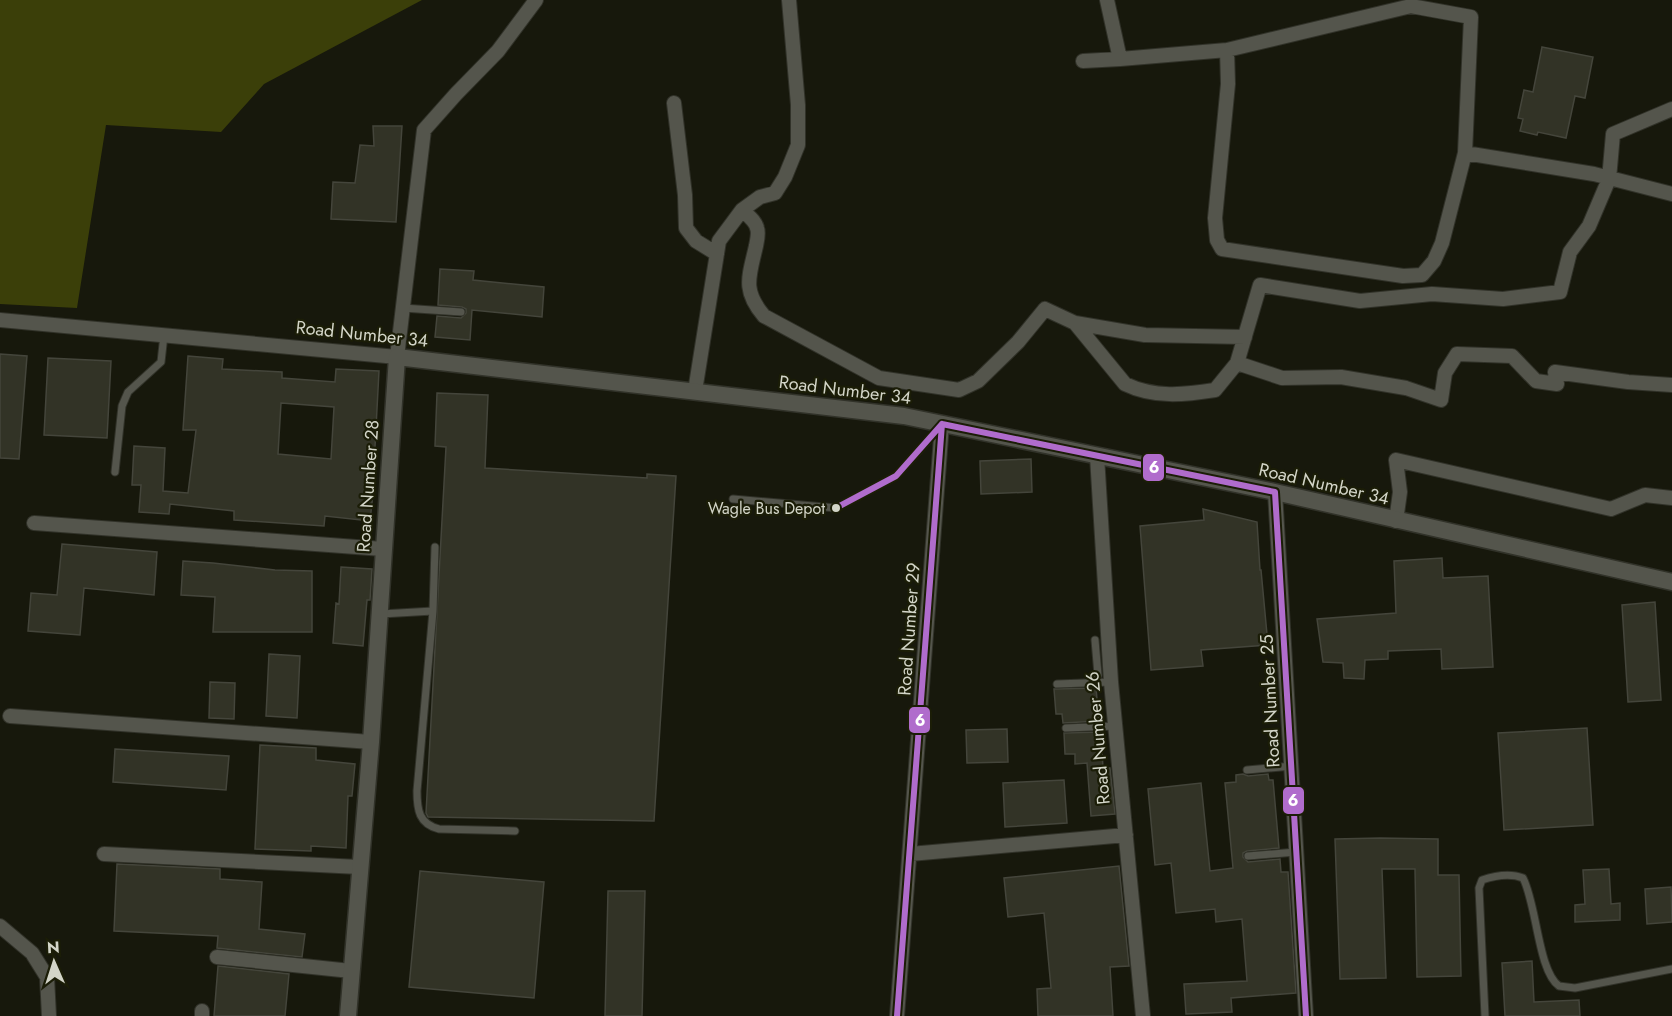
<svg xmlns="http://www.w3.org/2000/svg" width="1672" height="1016" font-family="Jost,sans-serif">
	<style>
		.green { fill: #3b3f09 }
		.building { fill: #323326; stroke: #44453b; stroke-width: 1.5; fill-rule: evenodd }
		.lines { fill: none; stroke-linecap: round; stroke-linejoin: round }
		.service-casing { stroke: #313229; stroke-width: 9 }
		.minor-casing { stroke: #313229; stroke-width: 16 }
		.tertiary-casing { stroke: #313229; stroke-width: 19 }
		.service { stroke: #54554c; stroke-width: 7 }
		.minor { stroke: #54554c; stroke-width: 14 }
		.tertiary { stroke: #54554c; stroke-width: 16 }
		.bus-1-casing { stroke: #1b1d07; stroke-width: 10 }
		.bus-1 { stroke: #b06ccc; stroke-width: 6 }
		.bus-dot { fill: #d3d5c8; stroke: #1b1d07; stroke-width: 2 }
		.labels { text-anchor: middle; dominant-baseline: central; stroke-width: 4.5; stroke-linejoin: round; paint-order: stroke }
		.bus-label { font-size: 16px; fill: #d3d5c8; stroke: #1b1d07; text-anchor: end }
		.street-label { font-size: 18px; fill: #d3d5c8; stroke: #1b1d07 }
		.line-badge { stroke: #1b1d07; stroke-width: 2 }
		.badge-label { font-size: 16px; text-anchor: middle; font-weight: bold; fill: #fff }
	</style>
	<rect width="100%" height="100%" fill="#17180c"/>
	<path class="green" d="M0,0H422L264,84L221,132L106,125L77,308L0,304Z"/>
	<path class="building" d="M1542,47L1593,57L1585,98L1575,96L1566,138L1538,132L1537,135L1520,131L1523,119L1518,118L1524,90L1533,92Z
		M373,126H402L396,222L331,219L333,182L355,183L360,145L374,146Z
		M440,269L474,271L473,280L544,287L542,317L472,310L470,340L435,337L437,316L461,318L466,313V309L462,307L438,305Z
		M0,354L27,356L19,459L0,458Z
		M188,356L223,359L222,369L282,372V378L335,382L336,369L379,371L374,466H376L370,521L325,516L324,526L234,520V511L170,504L169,514L139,512L141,485H132L134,446L165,448L163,491L188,493L196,430H183ZM281,403L334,407L331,459L278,454Z
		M48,358L111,361L107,438L44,435Z
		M437,393L488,395L485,468L647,478V474L676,476L654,821L428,817L426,813L446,447L435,446Z
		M1031,459L1032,492L981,494L980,461Z
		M1203,509L1257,522L1260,570H1261L1268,645L1201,650L1203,666L1151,670L1140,526L1204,520Z
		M62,544L157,552L154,595L84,588L80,635L28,631L31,593L57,595Z
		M1442,558L1443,578L1488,576L1493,667L1442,669L1441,649L1388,651V659L1365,660L1364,679L1344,678L1343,663L1323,662L1317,619L1396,613L1394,561Z
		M183,561L213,563L275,570L312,571V632H213L215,597L181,595Z
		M341,567L372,569L370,600H367L363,646L333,643L336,603L339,604Z
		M1655,602L1661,700L1628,702L1622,605Z
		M269,654L300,656L297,718L266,716Z
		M210,682L235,683L234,719L209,718Z
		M1096,688L1099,721L1063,723L1062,714H1056L1054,689Z
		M1587,728L1593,825L1504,830L1498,733Z
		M1007,729L1008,762L967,763L966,730Z
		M1101,732L1103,768H1110L1115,814L1091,816L1087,763L1075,764V754H1065L1064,733Z
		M260,745L316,748V760L355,764L352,796H348L346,848L311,846V851L255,849Z
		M115,749L229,756L226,790L113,782Z
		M1243,774L1248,776L1268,774L1269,780H1273L1279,848L1247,851L1243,853V857L1248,862L1280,859L1281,872H1288L1296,993L1231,998L1232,1012L1186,1014L1184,984L1247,981L1242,919L1216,922L1215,909L1176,913L1171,863L1155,865L1148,789L1201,783L1210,871L1233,868L1225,783L1236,782V775Z
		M1064,780L1067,823L1005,827L1003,783Z
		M1380,838L1438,839V875H1459L1461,976L1417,977L1415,869H1382L1386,978L1340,979L1335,839Z
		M117,864L220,869V879L262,882L259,929L305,934L302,957L217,948L218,936L114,931Z
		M1119,866L1129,966L1110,967L1113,1016H1038L1037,989L1051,988L1044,913L1008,917L1004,878Z
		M1609,869L1611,904L1620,903V920L1575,922V905L1585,904L1583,870Z
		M420,871L544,882L534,998L409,987Z
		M1671,887L1672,922L1647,924L1645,889Z
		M608,891H645L642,1016H605Z
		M1532,961L1534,1002L1579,1000L1580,1016H1505L1502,963Z
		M218,966L289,974L285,1016H214Z"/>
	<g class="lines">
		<g class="service-casing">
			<path id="service" d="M403,308L461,312
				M115,472L122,406L128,392L161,362L164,335
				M733,499L836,508L896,476L941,426
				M433,611L417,791C417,810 419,824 439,829L515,831
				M381,614L433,611L435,547
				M1095,640L1098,675
				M1057,684L1111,682
				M1066,728L1115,726
				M1247,770L1292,766
				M1248,856L1296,852
				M1485,1016L1479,888L1482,880C1494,876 1510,873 1523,878C1537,905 1538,971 1559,986L1575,988L1672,969"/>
		</g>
		<g class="minor-casing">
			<path id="minor" d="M1107,0L1120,59L1227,50L1411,6L1471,17L1465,153L1594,174L1672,194
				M1227,50L1228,84L1215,218L1217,240L1222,249L1403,276L1422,275L1434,261L1442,243L1465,153
				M1083,61L1120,59
				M674,103L685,195L686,228L696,241L717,254
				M742,210C748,216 755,220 757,228C759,233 757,241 756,246C749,277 742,290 764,316L879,378L959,390L978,381L1018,342L1045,309L1075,323L1125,384C1154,398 1184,395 1215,390L1237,363L1260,285L1360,301L1432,294L1503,299L1560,292L1570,252L1589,226L1609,179L1613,134L1672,109
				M0,320L397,357L424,130L456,94L498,51L536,0
				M1075,323L1145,335L1245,337
				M1237,363L1282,378L1341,377L1406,388L1441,400L1445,373L1457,354L1512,356L1536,381L1557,384L1555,372L1628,382L1672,385
				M695,391L719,241L742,210L760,197L775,193L785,177L798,145V105L789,0
				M1097,456L1111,682L1143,1016
				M1275,492L1306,1016
				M1396,521L1400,492L1396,460L1611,509L1645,495L1672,498
				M34,523L383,549
				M10,716L371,742
				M104,854L359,867
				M910,854L1126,835
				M0,926L32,953L47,977L49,1016
				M217,957L351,971
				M202,1016V1011
				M897,1016L942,424"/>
		</g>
		<g class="tertiary-casing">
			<path id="tertiary" d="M348,1016L371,742L397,357L904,416L1275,492L1672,582"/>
		</g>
		<use href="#service" class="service"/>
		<use href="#minor" class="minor"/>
		<use href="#tertiary" class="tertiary"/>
		<g class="bus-1-casing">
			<path id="bus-1" d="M942,424L1275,492L1306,1016
				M836,508L896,476L942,424
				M897,1016L942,424"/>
		</g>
		<use href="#bus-1" class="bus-1"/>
	</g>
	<circle class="bus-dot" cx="836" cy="508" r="5"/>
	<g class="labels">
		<g class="bus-label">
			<text x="825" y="508">Wagle Bus Depot</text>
		</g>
		<g class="street-label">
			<text transform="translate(362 334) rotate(6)">Road Number 34</text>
			<text transform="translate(845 390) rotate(7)">Road Number 34</text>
			<text transform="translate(1324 484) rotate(13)">Road Number 34</text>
			<text transform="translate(368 486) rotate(-86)">Road Number 28</text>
			<text transform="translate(909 629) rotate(-86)">Road Number 29</text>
			<text transform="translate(1270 701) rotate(-93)">Road Number 25</text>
			<text transform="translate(1098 738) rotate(-95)">Road Number 26</text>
		</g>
	</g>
	<g class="line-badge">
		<rect x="1142" y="453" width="23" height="29" rx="6" fill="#b06ccc"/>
		<rect x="908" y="706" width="23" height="28" rx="6" fill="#b06ccc"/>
		<rect x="1282" y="786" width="23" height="29" rx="6" fill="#b06ccc"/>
	</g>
	<g class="badge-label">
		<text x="1154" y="473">6</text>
		<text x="920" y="726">6</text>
		<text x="1293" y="806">6</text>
	</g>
	<g transform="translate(54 962) rotate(357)" stroke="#1b1d07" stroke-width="4.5" paint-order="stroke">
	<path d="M0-4.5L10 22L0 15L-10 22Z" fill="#d3d5c8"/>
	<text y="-9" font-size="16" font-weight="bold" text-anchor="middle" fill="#d3d5c8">N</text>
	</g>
</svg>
